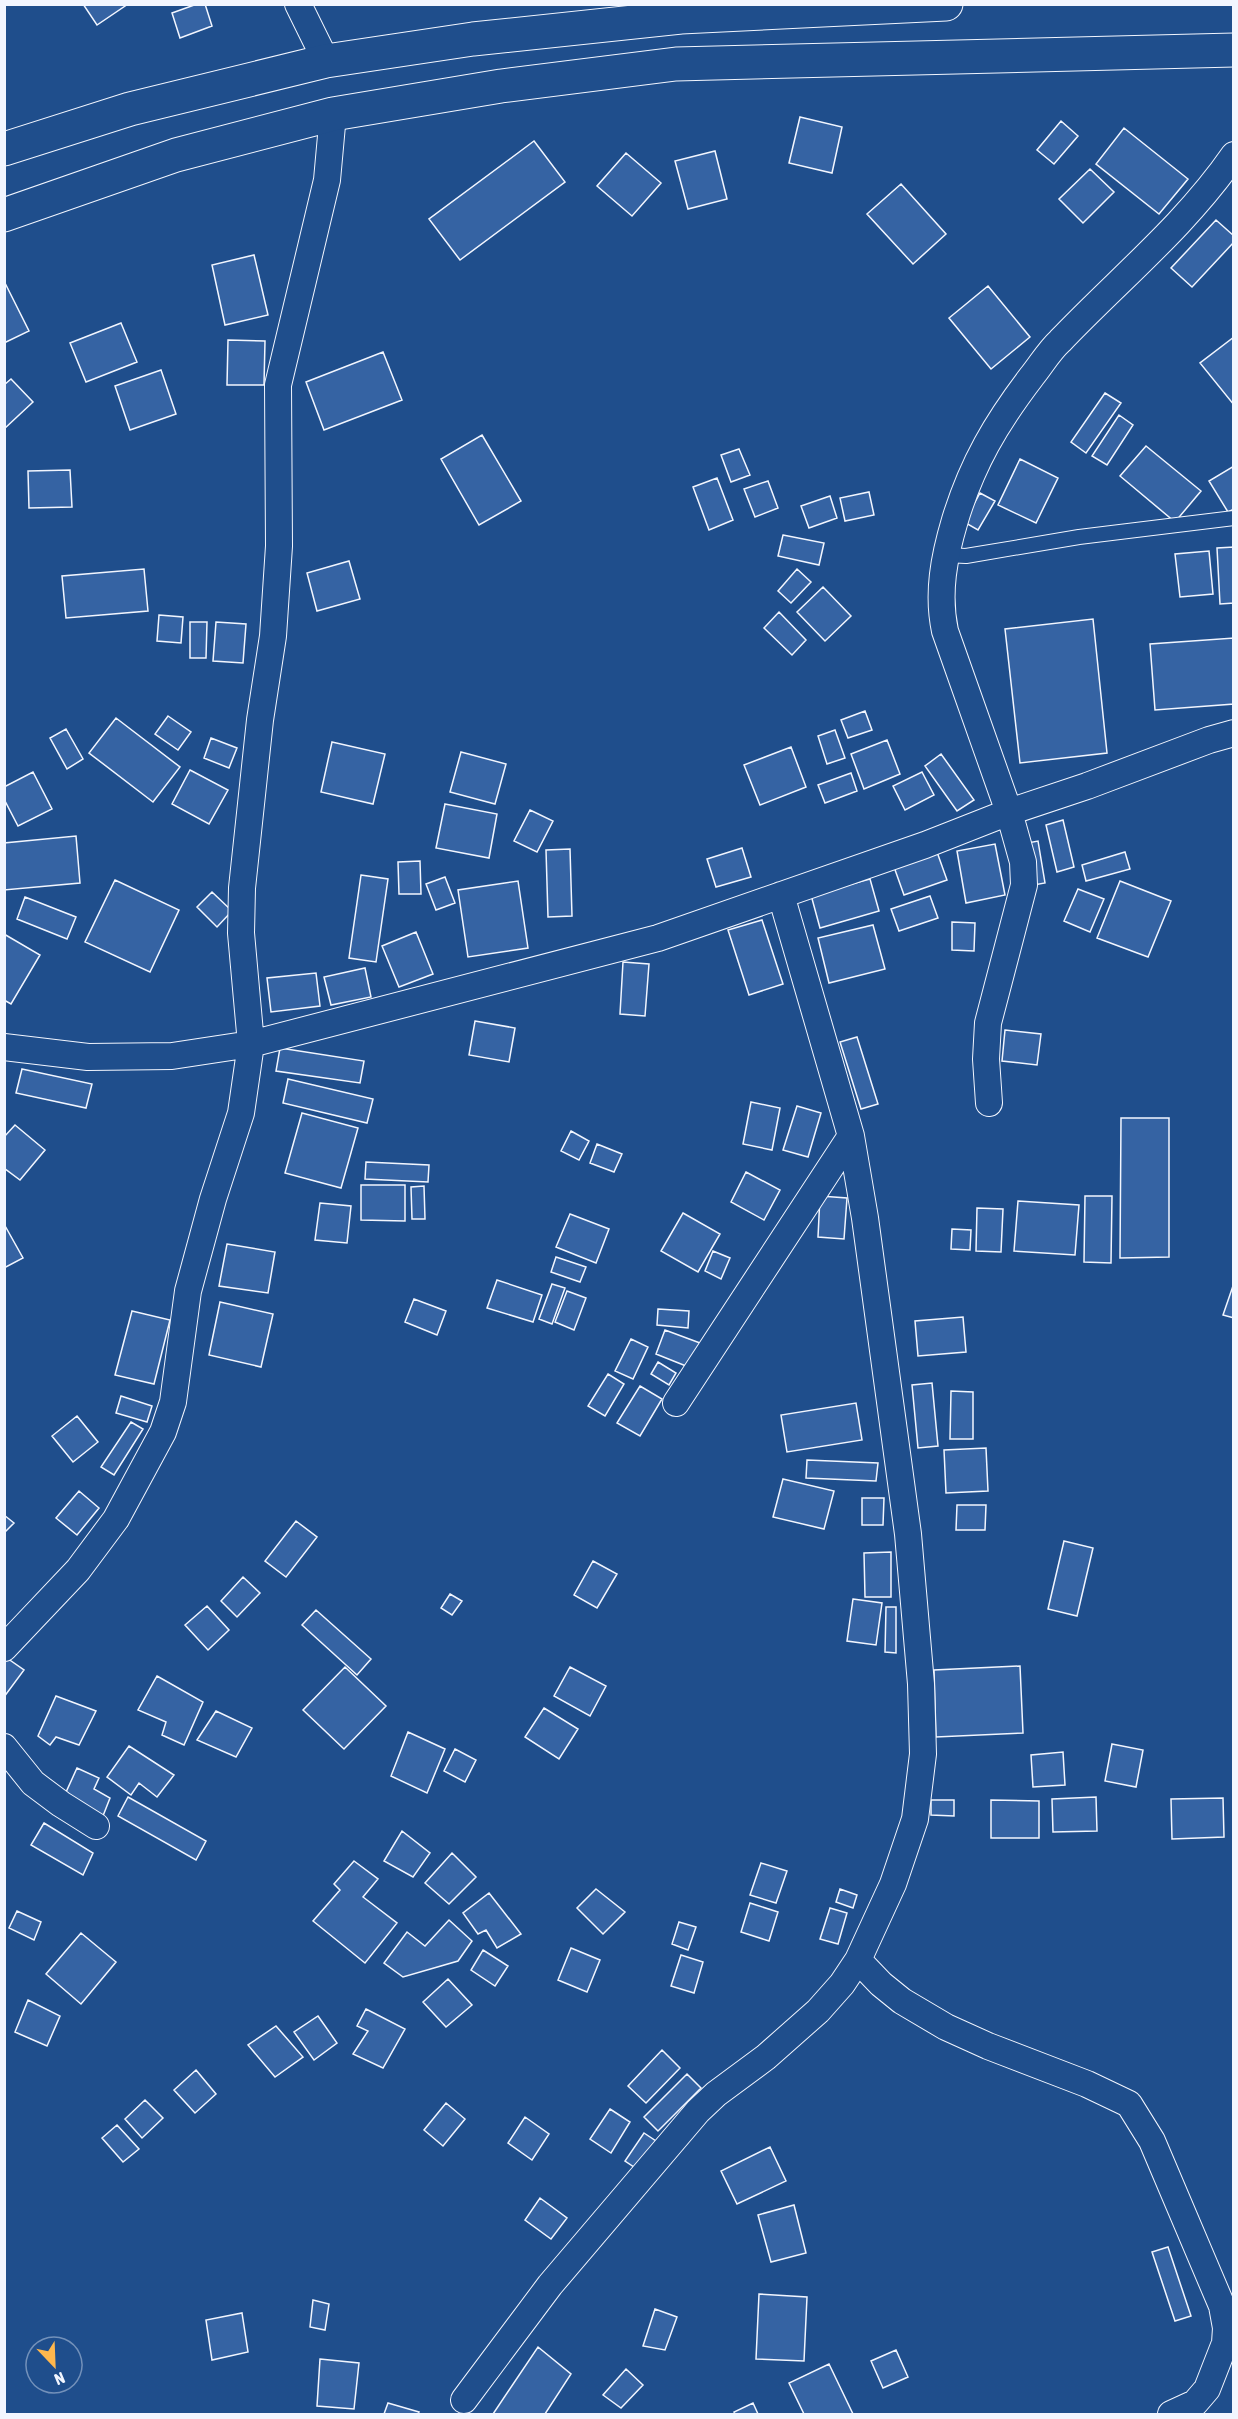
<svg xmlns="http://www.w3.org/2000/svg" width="1238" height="2419" font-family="'Asap Condensed',sans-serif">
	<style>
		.building { fill: #3563a3; stroke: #f2f6ff; stroke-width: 1.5 }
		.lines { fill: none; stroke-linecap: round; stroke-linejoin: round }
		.service-casing { stroke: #f2f6ff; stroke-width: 16 }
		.minor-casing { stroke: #f2f6ff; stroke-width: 28 }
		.trunk-casing { stroke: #f2f6ff; stroke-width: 35 }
		.service { stroke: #1f4e8c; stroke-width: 14 }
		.minor { stroke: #1f4e8c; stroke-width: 26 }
		.trunk { stroke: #1f4e8c; stroke-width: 33 }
	</style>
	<rect width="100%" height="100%" fill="#1f4e8c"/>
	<path class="building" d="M83,4H128L97,25Z
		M197,4H205L212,26L180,38L172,13Z
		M800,117L842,127L832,173L789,163Z
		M1061,121L1078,136L1054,164L1037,150Z
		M1124,128L1188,179L1159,214L1096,164Z
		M534,141L565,182L460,260L429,219Z
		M715,151L727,199L688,209L675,161Z
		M626,153L661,183L632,216L597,186Z
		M1090,169L1114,192L1083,223L1059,199Z
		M901,184L946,234L913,264L867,214Z
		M1216,220L1234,236V242L1192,287L1171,268Z
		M254,255L268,315L225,325L212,265Z
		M4,281L29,331L4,343Z
		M988,286L1030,337L991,369L949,318Z
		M121,323L137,362L86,382L70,343Z
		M1234,337V405L1200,363Z
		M228,340L265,341L264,385H227Z
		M383,352L402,400L324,430L306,382Z
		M161,370L176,414L130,430L115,386Z
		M11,379L33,402L4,429V385Z
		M1105,393L1121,403L1086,453L1071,442Z
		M1119,415L1133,425L1107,465L1092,456Z
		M482,435L521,501L479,525L441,459Z
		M1146,446L1201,491L1175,522L1120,476Z
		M739,449L750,475L731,482L721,455Z
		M1020,459L1058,478L1036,523L998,505Z
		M1234,466V509L1228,512L1209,481Z
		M70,470L72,507L29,508L28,471Z
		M717,478L733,520L709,530L693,487Z
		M768,481L778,508L755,517L744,489Z
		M869,492L874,515L845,521L840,498Z
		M980,493L995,501L978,530L964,522Z
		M830,496L837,518L809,528L801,506Z
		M783,535L824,543L819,565L778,556Z
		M1234,547V603L1220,604L1217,548Z
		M1209,551L1213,594L1180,597L1175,554Z
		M349,561L360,599L317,611L307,573Z
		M144,569L148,611L66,618L62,576Z
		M797,569L811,582L791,603L778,591Z
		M823,587L851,616L825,641L797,612Z
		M779,612L806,640L792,655L764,628Z
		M159,615L183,617L181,643L157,641Z
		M1093,619L1107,753L1020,763L1005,629Z
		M190,622H207L206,658H190Z
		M216,622L246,624L243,663L213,661Z
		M1234,638V704L1155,710L1150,644Z
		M865,711L872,730L848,738L841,720Z
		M168,716L191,732L178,750L155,734Z
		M116,718L180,767L153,802L89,753Z
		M66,729L83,759L67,769L50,738Z
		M835,730L845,758L827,764L818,736Z
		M211,738L237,748L229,768L204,758Z
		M887,740L900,774L864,789L851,754Z
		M332,742L385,754L373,804L321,792Z
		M791,747L806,787L760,805L744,765Z
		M461,752L506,764L495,804L450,792Z
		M941,754L974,800L957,811L925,766Z
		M190,770L228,790L209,824L172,804Z
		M33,772L52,809L18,826L4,799V787Z
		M922,772L934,795L905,810L893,786Z
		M851,773L857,791L825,803L818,785Z
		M445,804L497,814L489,858L436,848Z
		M530,810L553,821L537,852L514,841Z
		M1063,820L1074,867L1057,872L1046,825Z
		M76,836L80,883L4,890V843Z
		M1038,841L1045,883L1034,885L1027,843Z
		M995,844L1005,895L966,903L957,851Z
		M742,848L751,877L716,887L707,859Z
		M570,849L572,916L548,917L546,850Z
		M937,852L947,880L904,895L894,867Z
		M1125,852L1130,869L1086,881L1082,865Z
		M420,861L421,894H399L398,862Z
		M361,875L388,879L376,962L349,958Z
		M445,877L455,903L436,910L426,884Z
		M870,879L879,911L820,928L811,895Z
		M115,880L179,910L150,972L85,942Z
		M518,881L528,948L468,957L458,890Z
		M1120,881L1171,901L1148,957L1097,938Z
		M1078,889L1104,899L1090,932L1064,921Z
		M212,892L232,911L217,927L197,907Z
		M930,896L938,918L899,931L891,909Z
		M25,897L76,917L67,939L17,919Z
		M762,920L783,984L749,995L728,930Z
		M952,922L975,923L974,951L952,950Z
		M873,925L885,969L829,983L818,938Z
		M416,932L433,974L399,987L382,946Z
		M4,934L40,955L11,1004L4,1000Z
		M623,962L649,964L645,1016L620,1014Z
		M365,968L371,997L331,1005L324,977Z
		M316,973L320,1006L271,1012L267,978Z
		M475,1021L515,1028L509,1062L469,1055Z
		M1005,1030L1041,1034L1037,1065L1002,1061Z
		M857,1037L878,1104L861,1109L840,1042Z
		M280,1048L364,1061L360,1083L276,1071Z
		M22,1069L92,1084L86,1108L16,1093Z
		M288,1079L373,1099L367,1123L283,1103Z
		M751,1102L780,1108L772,1150L743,1144Z
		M797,1106L821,1113L808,1157L783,1150Z
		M302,1113L358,1128L341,1188L285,1173Z
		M1121,1118H1169V1257L1120,1258Z
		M15,1125L45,1150L20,1180L4,1168V1137Z
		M571,1131L589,1141L579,1160L561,1151Z
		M597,1144L622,1154L614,1172L590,1163Z
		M366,1162L429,1165L428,1182L365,1179Z
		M746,1172L780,1190L764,1220L731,1202Z
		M361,1185H405V1221L361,1220Z
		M424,1186L425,1219H412L411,1187Z
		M820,1196L847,1198L844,1239L818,1237Z
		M1085,1196H1112L1111,1263L1084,1262Z
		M1018,1201L1079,1205L1075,1255L1014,1251Z
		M320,1203L351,1206L347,1243L315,1240Z
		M977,1208L1003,1209L1001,1252L976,1251Z
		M683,1213L720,1234L698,1272L661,1251Z
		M570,1214L609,1229L596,1263L556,1247Z
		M4,1224L23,1258L4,1268Z
		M952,1229L971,1230L970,1250L951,1249Z
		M227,1244L275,1252L268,1293L219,1286Z
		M713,1251L730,1258L721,1279L705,1271Z
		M556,1257L586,1267L580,1282L551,1272Z
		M497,1280L542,1295L533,1322L487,1308Z
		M1234,1283V1318L1223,1315Z
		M552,1284L565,1288L552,1324L539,1319Z
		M567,1291L586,1298L574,1330L555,1322Z
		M414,1299L446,1311L437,1335L405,1322Z
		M220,1302L273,1314L261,1367L209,1355Z
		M658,1309L689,1311L688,1328L657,1325Z
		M132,1311L170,1320L154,1384L115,1375Z
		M963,1317L966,1352L918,1356L915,1321Z
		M665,1330L700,1343L691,1368L656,1354Z
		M631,1339L648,1347L633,1379L615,1371Z
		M658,1362L676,1373L669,1385L651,1374Z
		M608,1374L624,1384L605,1416L588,1406Z
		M932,1383L938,1446L918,1448L912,1385Z
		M640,1386L662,1399L640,1436L617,1423Z
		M951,1391L973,1392V1439H950Z
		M121,1396L152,1406L147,1422L116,1413Z
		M856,1403L862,1440L787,1452L781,1415Z
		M77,1416L98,1442L73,1462L52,1436Z
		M131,1422L143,1429L114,1475L101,1467Z
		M986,1448L988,1491L946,1493L944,1450Z
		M807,1460L878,1463L876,1481L806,1478Z
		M783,1479L834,1491L824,1529L773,1517Z
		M79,1491L99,1508L77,1535L56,1518Z
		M862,1498H884L883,1525H862Z
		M957,1505H986L985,1530H956Z
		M4,1515L14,1523L4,1533Z
		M296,1521L317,1537L286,1577L265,1561Z
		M1064,1541L1093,1548L1077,1616L1048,1609Z
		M891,1552V1597H865L864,1553Z
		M593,1561L617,1574L597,1608L574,1595Z
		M243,1577L260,1593L237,1617L221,1601Z
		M450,1594L462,1601L452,1615L441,1608Z
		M853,1599L882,1603L876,1645L847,1641Z
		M207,1606L229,1630L208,1650L185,1625Z
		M886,1607H896V1653L885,1652Z
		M316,1610L371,1659L357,1675L302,1625Z
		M4,1656L24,1670L4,1697Z
		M1020,1666L1023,1733L936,1737L934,1670Z
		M345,1667L386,1706L344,1749L303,1710Z
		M570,1667L606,1686L590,1716L554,1696Z
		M157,1676L203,1702L184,1745L162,1735L166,1722L138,1710Z
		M56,1696L96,1711L79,1745L56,1737L50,1745L38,1736Z
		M544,1708L578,1729L559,1759L525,1737Z
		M216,1711L252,1728L236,1757L197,1740Z
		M408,1732L445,1749L427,1793L391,1776Z
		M1112,1744L1143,1750L1136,1787L1105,1781Z
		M129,1746L174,1775L157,1797L139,1783L131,1795L107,1777Z
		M455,1749L476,1760L465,1782L444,1771Z
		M1063,1752L1065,1785L1033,1787L1031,1755Z
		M77,1768L99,1778L94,1789L110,1798L101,1821L62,1801Z
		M128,1797L206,1841L196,1860L118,1816Z
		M1096,1797L1097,1831L1053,1832L1052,1799Z
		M1223,1798L1224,1837L1172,1839L1171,1799Z
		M931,1800H954V1816L931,1815Z
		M991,1800L1039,1801V1838H991Z
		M44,1823L93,1853L83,1875L31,1845Z
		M402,1831L430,1853L413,1877L384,1861Z
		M452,1853L476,1877L449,1904L425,1883Z
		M354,1861L378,1879L363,1897L397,1923L365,1963L313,1921L340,1890L334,1884Z
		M761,1863L787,1871L776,1903L750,1895Z
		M596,1889L625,1912L603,1934L577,1908Z
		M840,1889L857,1895L853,1908L836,1902Z
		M489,1893L521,1934L497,1948L486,1930L478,1934L463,1913Z
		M750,1903L778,1912L769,1941L741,1932Z
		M830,1908L847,1913L838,1944L820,1939Z
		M17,1911L41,1922L34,1940L9,1928Z
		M449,1920L472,1941L458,1961L403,1977L384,1963L407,1932L425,1946Z
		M679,1922L696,1927L688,1950L672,1944Z
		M81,1933L116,1962L81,2004L46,1974Z
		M571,1948L600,1960L587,1992L558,1980Z
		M483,1950L508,1966L495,1986L471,1970Z
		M681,1955L703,1962L694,1993L671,1986Z
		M448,1979L472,2005L446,2027L423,2002Z
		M28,2000L60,2016L47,2046L15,2032Z
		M366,2009L405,2029L383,2068L353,2054L368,2031L357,2026Z
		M318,2016L337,2043L314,2060L294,2032Z
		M276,2026L303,2057L275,2077L248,2045Z
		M662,2050L680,2068L646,2103L628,2086Z
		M196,2070L216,2094L195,2113L174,2090Z
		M687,2074L701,2088L658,2131L644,2117Z
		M145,2100L163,2118L142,2138L125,2119Z
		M446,2103L465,2119L443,2146L424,2130Z
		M610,2109L630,2122L611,2153L590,2139Z
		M525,2117L549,2134L532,2160L508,2143Z
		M117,2125L139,2149L123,2162L102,2138Z
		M644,2133L662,2145L643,2173L625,2161Z
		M770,2147L786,2181L737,2204L721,2171Z
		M540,2198L567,2218L551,2239L525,2220Z
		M794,2205L806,2253L771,2262L758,2215Z
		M1168,2247L1191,2316L1175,2321L1152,2252Z
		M759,2294L807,2297L804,2361L756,2359Z
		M313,2300L329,2304L325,2330L310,2327Z
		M655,2309L677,2317L665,2350L643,2346Z
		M242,2313L248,2352L212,2360L206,2320Z
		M538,2347L571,2374L545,2414H493Z
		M896,2350L908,2377L883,2388L871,2361Z
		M320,2359L359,2363L354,2409L317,2406Z
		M829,2364L853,2414H804L789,2383Z
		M626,2369L643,2385L621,2408L603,2395Z
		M388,2403L419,2412L418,2414H384Z
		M753,2403L758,2414H735L734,2412Z"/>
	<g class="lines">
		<g class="service-casing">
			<path id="service" d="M945,555L966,556L1079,537L1234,518"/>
		</g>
		<g class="minor-casing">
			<path id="minor" d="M298,4L326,61
				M4,1047L88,1057L172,1056L251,1044L658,938L925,845L1009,812L1087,786L1209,740L1234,733
				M989,1103L986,1059L988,1023L1024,885L1023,862L1009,812L945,631C937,593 944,557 955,520C972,464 996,423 1032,376C1041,365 1049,351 1060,341C1118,280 1185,226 1234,155
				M676,1403L851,1136
				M4,1648L78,1570L116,1519L163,1432L173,1402L188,1291L213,1199L241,1113L251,1044L241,933L242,888L260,720L273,636L279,546L278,385L327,180L333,114
				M4,1747L33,1783L61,1804L96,1826
				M858,1960L881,1984L902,2001L946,2027L988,2046L1087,2084L1129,2104L1152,2141L1222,2306L1234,2315
				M464,2400L550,2285L698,2111L716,2094L766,2057L818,2011L842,1984L858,1960L893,1884L915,1819L923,1754L921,1684L908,1534L865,1218L851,1136L781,895
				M1171,2414L1195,2403L1207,2389L1225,2343L1226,2328L1222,2306"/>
		</g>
		<g class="trunk-casing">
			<path id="trunk" d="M4,149L130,109L326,61L473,39L681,17L946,4
				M4,215L176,155L333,114L501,86L676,64L1234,50"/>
		</g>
		<use href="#service" class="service"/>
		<use href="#minor" class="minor"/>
		<use href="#trunk" class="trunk"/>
	</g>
	<rect width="1238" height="2419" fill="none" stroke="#f2f6ff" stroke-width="12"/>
	<g transform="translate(54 2365) rotate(157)"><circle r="28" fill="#1f4e8c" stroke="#7391ba" stroke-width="1.5"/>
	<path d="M0-4.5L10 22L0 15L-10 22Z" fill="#ffb74d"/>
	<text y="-9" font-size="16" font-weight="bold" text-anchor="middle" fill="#f2f6ff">N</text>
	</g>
</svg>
